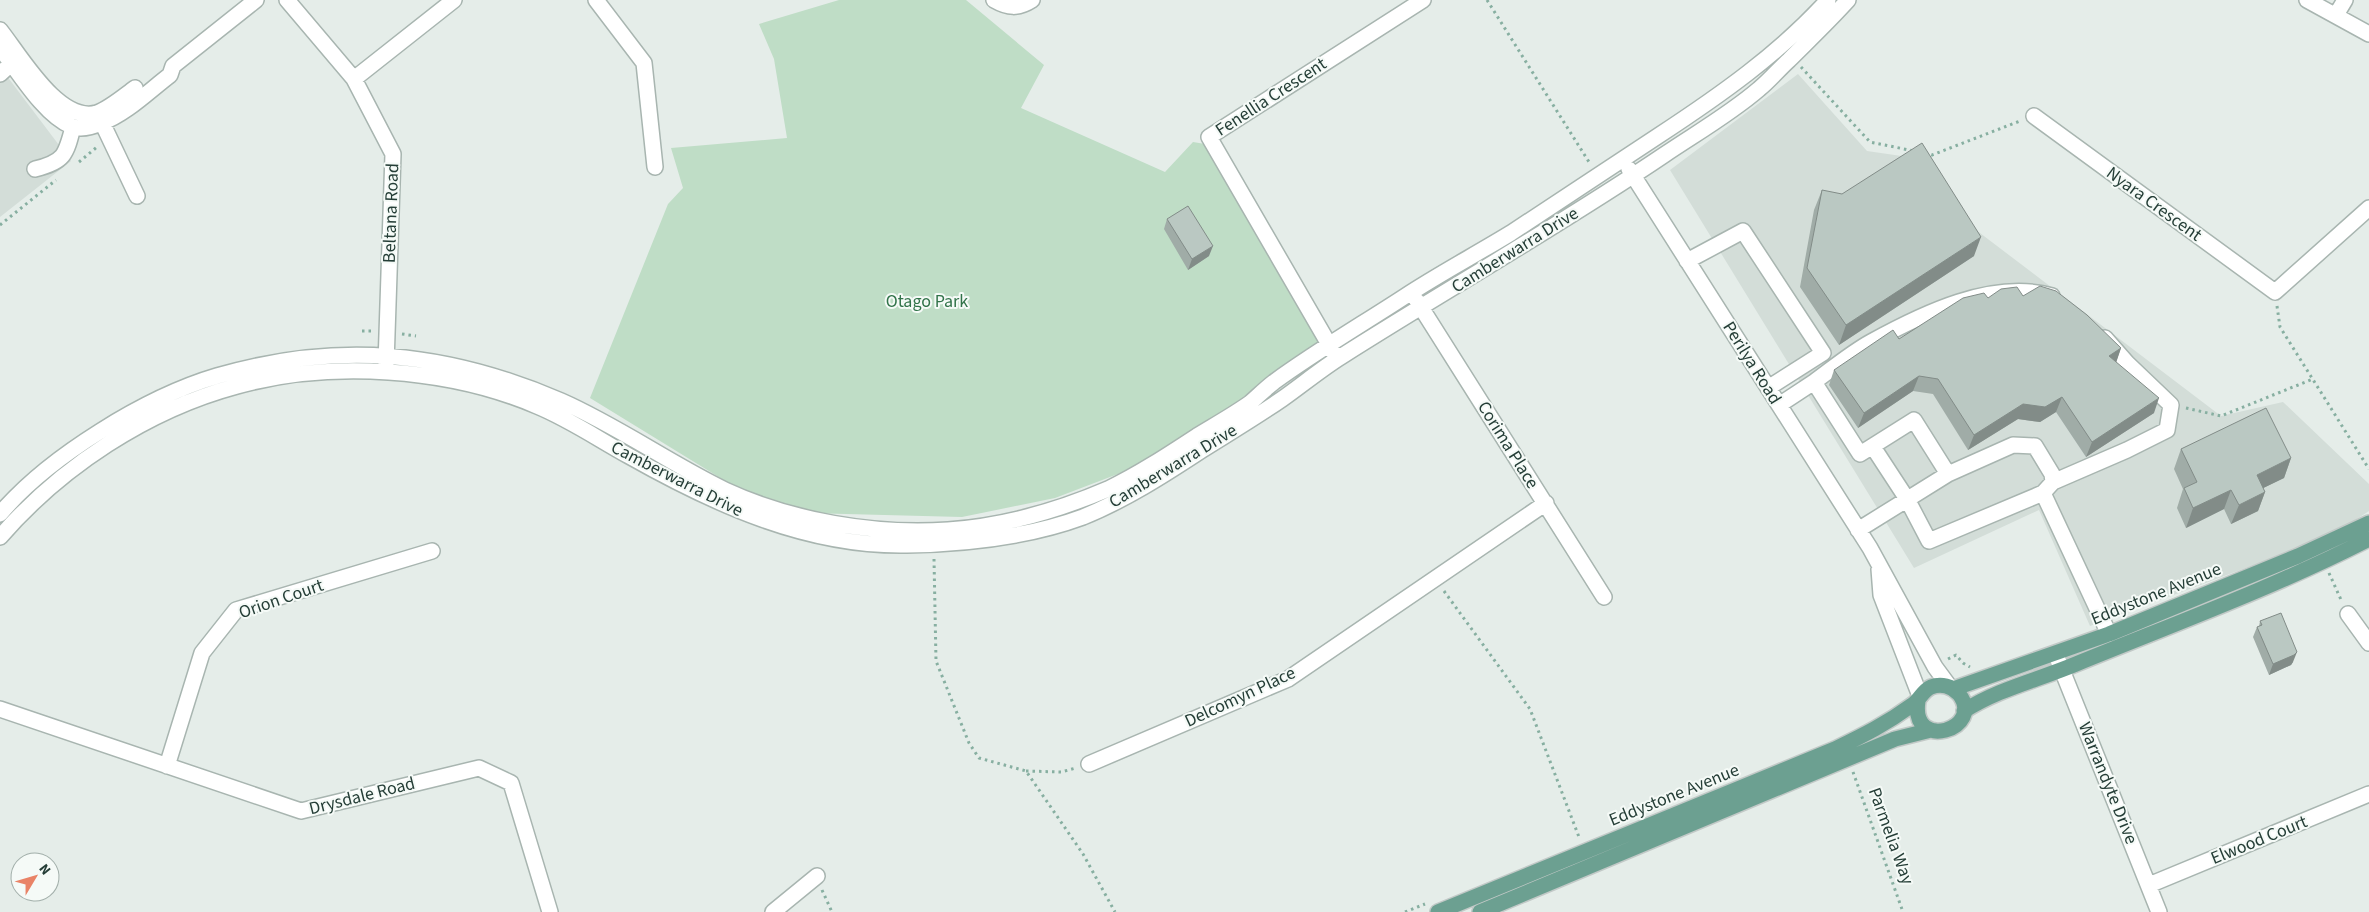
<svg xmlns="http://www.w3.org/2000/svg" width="2369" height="912" font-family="'Source Sans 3',sans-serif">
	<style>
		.built { fill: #d3ddd8 }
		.green { fill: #bfddc6 }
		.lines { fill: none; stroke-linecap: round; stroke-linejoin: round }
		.minor-casing { stroke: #a8b5b0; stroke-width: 18 }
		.major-casing { stroke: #c2c9c7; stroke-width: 18 }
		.path { stroke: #87afa1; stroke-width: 3; stroke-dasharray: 2.5 4; stroke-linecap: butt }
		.minor { stroke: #fff; stroke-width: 15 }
		.major { stroke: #6ca091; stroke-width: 15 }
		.wall { fill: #a0aca7 }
		.shaded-wall { fill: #828c88 }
		.building { fill: #bac8c2; stroke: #828c88 }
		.labels { text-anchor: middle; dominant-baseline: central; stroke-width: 4; stroke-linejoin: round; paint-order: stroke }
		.street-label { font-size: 18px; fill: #253e37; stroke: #f5faf7 }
		.park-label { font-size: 18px; fill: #317349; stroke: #f5faf7 }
	</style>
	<rect width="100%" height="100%" fill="#e5ede9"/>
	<path class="built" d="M0,67L71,161L0,217Z
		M1798,74L1867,151L1929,160L1976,230L2221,416L2283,402L2369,484V511L2329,537L2090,626L2039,510L1914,568L1670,170Z"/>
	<path class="green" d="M839,0H966L1044,65L1021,108L1165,172L1193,142L1205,144L1323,348L1247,404L1131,469L1055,498L962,517L807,513L735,487L590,398L668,204L683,188L671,148L787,138L774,59L759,24Z"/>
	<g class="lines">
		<g class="minor-casing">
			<path id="minor" d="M287,0L354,79L393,154L386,364
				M596,0L644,63L655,167
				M994,0C1008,8 1018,9 1032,0
				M2307,0L2369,34
				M2336,15L2345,0
				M0,30C20,55 59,124 97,113C110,108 124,96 135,88
				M0,48C18,71 44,115 71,126C80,130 92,127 101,123C126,114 149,91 170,75L173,66L256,0
				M0,74L12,63
				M354,79L454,0
				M98,114L137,196
				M2034,116L2275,292L2369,208
				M35,169C64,162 66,155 73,127
				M1629,169L1870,548L1935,667L1949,686
				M1687,261L1743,231L1823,353L1768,388
				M1417,301L1604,597
				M2105,338L2127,363L2171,405L2167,430L2127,450L2053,482L2043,493L2109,634
				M1334,353L1209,137L1423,0
				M1814,382C1832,369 1851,353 1871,342C1922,314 1993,279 2052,296
				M1779,405L1814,382L1860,454L1914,420L1948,474
				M1873,447L1907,499L1929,541L2043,493
				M0,514C48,457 146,397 217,376C337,341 446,351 561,401C618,426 669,463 725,490C792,521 874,535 948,530C1003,526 1057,511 1108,489C1139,474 1168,455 1197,436C1215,425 1233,415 1250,403C1258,396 1265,389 1274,382C1315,352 1361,325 1404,297C1439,274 1475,255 1511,233C1560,201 1609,168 1658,136C1719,96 1779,54 1828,0
				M1858,530L1948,474L2013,445L2035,446L2052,474L2053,482
				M0,537C61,467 147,410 237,386C330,360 448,368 537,406C569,419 598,439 629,456C714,504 807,547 907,545C966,544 1026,538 1083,517C1125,500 1164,475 1202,450C1229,433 1256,417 1282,399C1302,385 1321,369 1342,356C1449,288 1559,226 1664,155C1695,134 1730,114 1759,89C1770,80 1779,69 1789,60C1809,40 1829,21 1848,0
				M1879,569L1881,595L1920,696
				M2348,614L2369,643
				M2056,655L2159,912
				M0,709L301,811L479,768L511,783L550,912
				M1089,764L1288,679L1546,503
				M167,766L202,653L236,610L432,551
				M2149,885L2369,794
				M773,912L817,876"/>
		</g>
		<g class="major-casing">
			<path id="major" d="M1953,689L2109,634L2298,556L2369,523
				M1964,711C1998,689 2038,680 2076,664C2174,624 2275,587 2369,539
				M1438,912L1835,749C1864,735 1886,724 1912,705C1920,700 1922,691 1931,687C1941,683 1952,686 1959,694C1986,729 1910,753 1918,701
				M1480,912L1895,739L1931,730"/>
		</g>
		<path class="path" d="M1487,0L1589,162
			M1801,67L1870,142L1914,151
			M1925,153L1932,155L2020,121
			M79,162L97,147
			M0,225L56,180
			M2277,306L2280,327L2369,469
			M362,331H371
			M402,334L416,336
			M2186,408L2221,416L2313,379
			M934,559L936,661L969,743L979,758L1026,771L1083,854L1115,912
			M2329,573L2342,602
			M1444,591L1530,709L1579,837
			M1948,659L1956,655L1963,663L1970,667
			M1026,771L1061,772L1076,768
			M1853,772L1903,912
			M822,890L832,912
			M1405,912L1425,904"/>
		<use href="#minor" class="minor"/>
		<use href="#major" class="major"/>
	</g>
	<path class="wall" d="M1822,190L1974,256L1839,345L1800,287L1814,210Z
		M1167,219L1209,256L1188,270L1164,229Z
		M2023,296L2121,348L2116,362L2154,413L2086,457L2056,412L2040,422L2018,419L1968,450L1933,394L1913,391L1858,428L1829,385L1834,370L1899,339L1988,298Z
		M2181,449L2291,458L2284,478L2263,488L2265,492L2258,511L2231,524L2224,509L2186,528L2177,508L2183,489L2174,469Z
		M2260,621L2293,662L2291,665L2269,675L2253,637L2257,627H2259Z"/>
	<path class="shaded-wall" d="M1981,237L1974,256L1839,345L1846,325Z
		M1213,246L1209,256L1188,270L1192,259Z
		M2121,348L2116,363L2109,356Z
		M1919,376L1913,391L1858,428L1864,413Z
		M2062,397L2056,412L2040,422L2018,419L1968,450L1974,435L2023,404Z
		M2159,398L2154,413L2086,457L2092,442Z
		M2291,458L2284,478L2249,495L2257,475Z
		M2231,490L2224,509L2186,528L2193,508Z
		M2265,492L2258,511L2231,524L2239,505Z
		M2297,652L2293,662L2291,665L2269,675L2273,664Z"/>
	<path class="building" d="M1922,143L1981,237L1846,325L1807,268L1822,190L1842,194Z
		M1188,206L1213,246L1192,259L1167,219Z
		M2040,286L2056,291L2087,315L2121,348L2109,356L2159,398L2092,442L2062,397L2045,407L2023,404L1974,435L1938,379L1919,376L1864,413L1834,370L1893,330L1899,339L1963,298L1984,293L1988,298L2001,289L2017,287L2023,296Z
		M2266,408L2291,458L2257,475L2265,492L2239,505L2231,490L2193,508L2184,488L2197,482L2181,449Z
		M2281,613L2297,652L2294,655L2273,664L2257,627L2262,625L2260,621Z"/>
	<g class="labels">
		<g class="street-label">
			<text transform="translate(1271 97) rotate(-33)">Fenellia Crescent</text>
			<text transform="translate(2154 204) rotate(36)">Nyara Crescent</text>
			<text transform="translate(391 213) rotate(-88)">Beltana Road</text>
			<text transform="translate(1515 250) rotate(-32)">Camberwarra Drive</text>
			<text transform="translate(1752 363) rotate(58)">Perilya Road</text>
			<text transform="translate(1508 445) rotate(58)">Corima Place</text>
			<text transform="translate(1173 466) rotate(-31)">Camberwarra Drive</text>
			<text transform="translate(677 479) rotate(27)">Camberwarra Drive</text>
			<text transform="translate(2156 594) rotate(-22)">Eddystone Avenue</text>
			<text transform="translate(281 599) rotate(-19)">Orion Court</text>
			<text transform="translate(1240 697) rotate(-25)">Delcomyn Place</text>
			<text transform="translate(2108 783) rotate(68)">Warrandyte Drive</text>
			<text transform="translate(1674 795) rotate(-22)">Eddystone Avenue</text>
			<text transform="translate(362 796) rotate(-14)">Drysdale Road</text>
			<text transform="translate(1891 836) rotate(70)">Parmelia Way</text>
			<text transform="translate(2259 840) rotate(-22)">Elwood Court</text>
		</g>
		<g class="park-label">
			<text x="927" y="301">Otago Park</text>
		</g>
	</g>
	<g transform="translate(35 877) rotate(52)"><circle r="24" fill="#f5faf7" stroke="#a2afaa"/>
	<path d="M0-4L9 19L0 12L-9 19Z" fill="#e98367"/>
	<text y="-8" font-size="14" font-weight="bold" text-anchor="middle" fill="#253e37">N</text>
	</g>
</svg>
